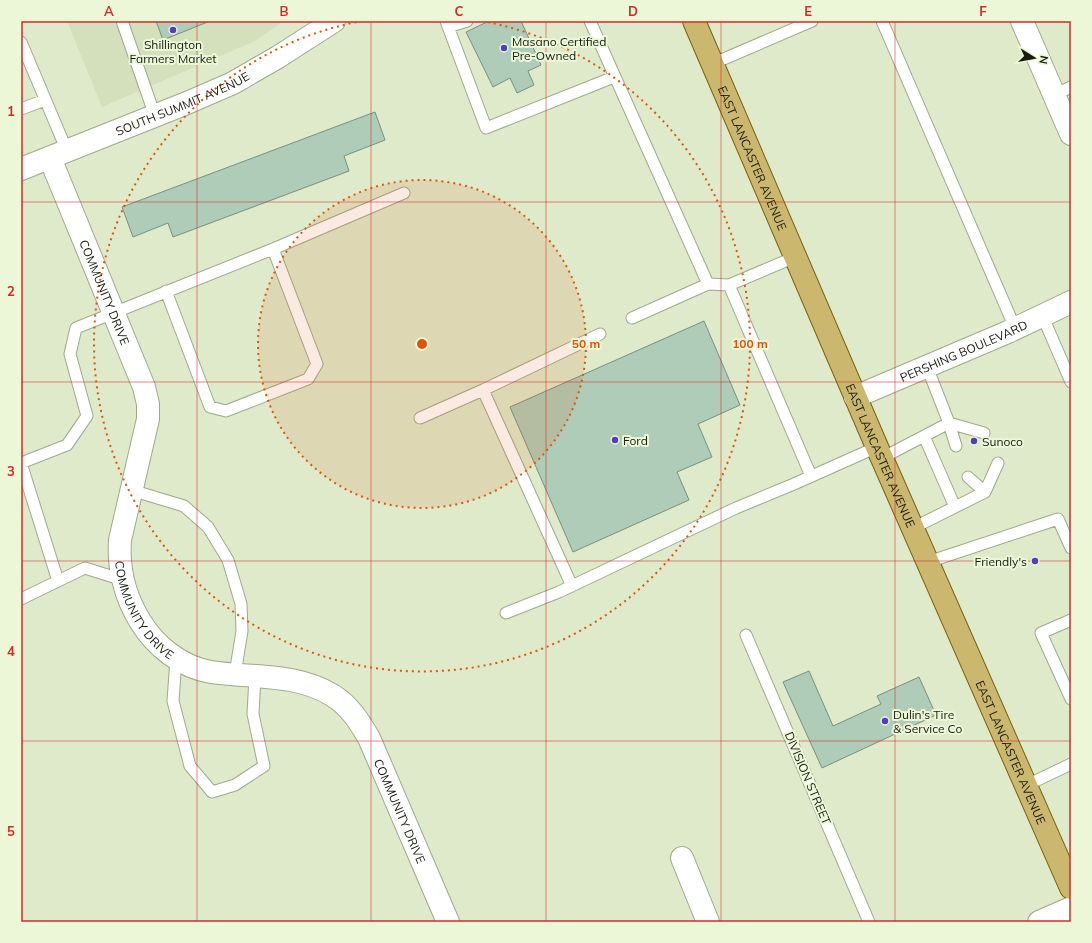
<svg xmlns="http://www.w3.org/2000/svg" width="1092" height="943" font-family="Mulish,sans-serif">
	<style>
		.built { fill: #d3e0bb }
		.building { fill: #afccb8; stroke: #75917e }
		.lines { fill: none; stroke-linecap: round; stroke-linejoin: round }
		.lane-casing { stroke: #9fa98c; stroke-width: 13 }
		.street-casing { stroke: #9fa98c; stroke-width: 24 }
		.primary-casing { stroke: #76610e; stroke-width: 24 }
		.lane { stroke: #fff; stroke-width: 11 }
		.street { stroke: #fff; stroke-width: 22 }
		.primary { stroke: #cbb76e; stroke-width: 22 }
		.grid { fill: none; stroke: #d62828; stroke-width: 1; stroke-opacity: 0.55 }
		.ring { fill: none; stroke: #de560c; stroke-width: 2; stroke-dasharray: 2 4 }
		.poi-dot { fill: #523eb6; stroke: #ecf7d8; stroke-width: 1.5 }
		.labels { text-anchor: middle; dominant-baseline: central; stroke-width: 4; stroke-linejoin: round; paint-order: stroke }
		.poi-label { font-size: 12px; fill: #181b10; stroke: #ecf7d8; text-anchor: start }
		.street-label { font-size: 12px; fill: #181b10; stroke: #ecf7d8 }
		.centre { fill: #de560c; stroke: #ecf7d8; stroke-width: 2 }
		.ring-label { font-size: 12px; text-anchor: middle; font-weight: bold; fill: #de560c; stroke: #ecf7d8; stroke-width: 4; stroke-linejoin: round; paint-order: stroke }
		.neatline { fill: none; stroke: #d62828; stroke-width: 1.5 }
		.grid-label { font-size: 13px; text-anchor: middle; font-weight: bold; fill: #d62828 }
	</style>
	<rect width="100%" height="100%" fill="#dfeacb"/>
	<path class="built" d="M67,21H284L255,41L102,107Z"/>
	<path class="building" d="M156,21H210L163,40Z
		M489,21H521L541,65L528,71L534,85L517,93L510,78L493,87L466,32Z
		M375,112L385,140L344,156L349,171L173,237L168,223L133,237L122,207Z
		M704,321L740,405L698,424L712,457L677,472L689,500L573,552L510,407Z
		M809,671L833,726L881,704L877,696L919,677L936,715L822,768L783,682Z"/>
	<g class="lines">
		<g class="lane-casing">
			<path id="lane" d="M122,21L155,116
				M446,21L486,128L614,77
				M590,21L708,284L729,285L811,476
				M882,21L1015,328
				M448,27L467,21
				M21,42L67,151
				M712,64L812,21
				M1054,95L1071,87
				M21,109L45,100
				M729,285L795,257
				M166,291L210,407L226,411L308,379L317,364L273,249
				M1042,315L1071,382
				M632,318L708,284
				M927,367L949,423L984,433
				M483,390L572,586
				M420,418L483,390L600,334
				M924,436L955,507
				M882,458L949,423L956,446
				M968,477L985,492
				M131,490L184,506L208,527L228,560L241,604L242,631L235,674
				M913,528L985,492L998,463
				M928,562L1058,519L1071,548
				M123,580L85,568L58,581L21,463L67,445L87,416L70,354L76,328L273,249L404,193
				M21,599L58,581
				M506,613L559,592L736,508L794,484L877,447
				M1071,620L1041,633L1071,699
				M746,635L869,922
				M176,659L173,701L190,766L212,792L235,785L264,766L253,714L255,676
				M1025,786L1071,764"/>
		</g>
		<g class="street-casing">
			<g id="street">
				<path d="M1022,21L1071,134"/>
				<path id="s1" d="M50,158L144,387L148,404V419L120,540C118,568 125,597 140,621C155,646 181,667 211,672C252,678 296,673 332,695C349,705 359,721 369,738L448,922"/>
				<path id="s2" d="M21,169L187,103L233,83L278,57L334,21"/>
				<path id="s3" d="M855,397L1008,332L1071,302"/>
				<path d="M682,858L708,922"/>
				<path d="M1039,922L1071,908"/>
			</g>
		</g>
		<g class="primary-casing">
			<g id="primary">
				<path id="s4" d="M694,21L877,447L1071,888"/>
			</g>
		</g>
		<use href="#lane" class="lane"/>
		<use href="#street" class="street"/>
		<use href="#primary" class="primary"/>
	</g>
	<path class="grid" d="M197,21V922M371,21V922M546,21V922M721,21V922M895,21V922M21,202H1071M21,382H1071M21,561H1071M21,741H1071"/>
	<circle cx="422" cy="344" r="164" fill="#de560c" fill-opacity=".12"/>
	<g class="ring">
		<circle cx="422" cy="344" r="164"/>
		<path d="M482 21A328 328 0 1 1 362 21"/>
	</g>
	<g class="poi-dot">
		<circle cx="173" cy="30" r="4"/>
		<circle cx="504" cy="48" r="4"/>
		<circle cx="615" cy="440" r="4"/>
		<circle cx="974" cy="441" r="4"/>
		<circle cx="1035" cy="561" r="4"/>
		<circle cx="885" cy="721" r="4"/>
	</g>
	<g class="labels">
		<g class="poi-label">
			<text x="512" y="41">Masano Certified<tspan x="512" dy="14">Pre-Owned</tspan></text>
			<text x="173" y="44" text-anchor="middle">Shillington<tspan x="173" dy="14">Farmers Market</tspan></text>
			<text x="623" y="440">Ford</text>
			<text x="982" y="441">Sunoco</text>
			<text x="1027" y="561" text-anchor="end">Friendly's</text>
			<text x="893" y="714">Dulin's Tire<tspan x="893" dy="14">&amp; Service Co</tspan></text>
		</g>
		<g class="street-label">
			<text stroke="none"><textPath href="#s2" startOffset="174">SOUTH SUMMIT AVENUE</textPath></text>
			<text stroke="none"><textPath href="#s4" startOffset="149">EAST LANCASTER AVENUE</textPath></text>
			<text stroke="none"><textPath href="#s1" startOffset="145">COMMUNITY DRIVE</textPath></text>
			<text stroke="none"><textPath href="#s3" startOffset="118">PERSHING BOULEVARD</textPath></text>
			<text stroke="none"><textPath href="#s4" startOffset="473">EAST LANCASTER AVENUE</textPath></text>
			<text stroke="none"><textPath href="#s1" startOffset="481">COMMUNITY DRIVE</textPath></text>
			<text stroke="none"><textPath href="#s4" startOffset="797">EAST LANCASTER AVENUE</textPath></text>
			<text transform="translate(808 778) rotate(67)">DIVISION STREET</text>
			<text stroke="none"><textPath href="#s1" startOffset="840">COMMUNITY DRIVE</textPath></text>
		</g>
	</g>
	<circle cx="422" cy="344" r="6" class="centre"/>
	<g class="ring-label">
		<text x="586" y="348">50 m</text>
		<text x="750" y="348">100 m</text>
	</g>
	<rect width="1092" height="943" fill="none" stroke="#ecf7d8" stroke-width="44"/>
	<g transform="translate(1034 58) rotate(101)" stroke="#ecf7d8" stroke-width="3" paint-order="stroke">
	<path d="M0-3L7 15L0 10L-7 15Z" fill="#181b10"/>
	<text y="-6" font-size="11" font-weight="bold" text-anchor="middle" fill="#181b10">N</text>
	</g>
	<rect x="22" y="22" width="1048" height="899" class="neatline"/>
	<g class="grid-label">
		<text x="109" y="16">A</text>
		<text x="284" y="16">B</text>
		<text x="459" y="16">C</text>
		<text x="633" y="16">D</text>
		<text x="808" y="16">E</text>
		<text x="983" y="16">F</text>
		<text x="11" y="116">1</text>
		<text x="11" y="296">2</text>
		<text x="11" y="476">3</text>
		<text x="11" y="656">4</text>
		<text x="11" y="836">5</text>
	</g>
</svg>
